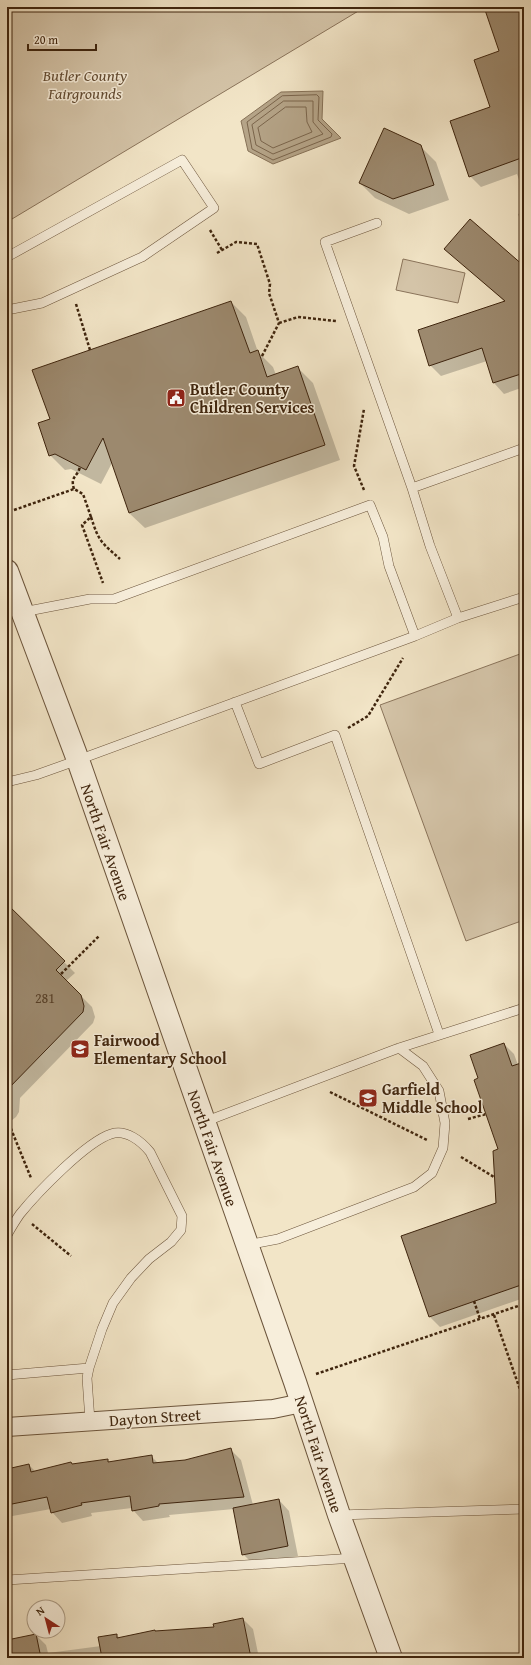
<svg xmlns="http://www.w3.org/2000/svg" width="531" height="1665" font-family="'Gentium Book Plus',serif">
	<style>
		.green { fill: #d4c4a8; stroke: #8a745b }
		.water { fill: #b5a488; stroke: #867157 }
		.shadow { fill: #0003 }
		.lines { fill: none; stroke-linecap: round; stroke-linejoin: round }
		.shore { stroke: #7a644b; stroke-width: 1 }
		.building { fill: #9c896e; stroke: #3f250e }
		.service-casing { stroke: #6c553c; stroke-width: 10 }
		.minor-casing { stroke: #6c553c; stroke-width: 20 }
		.tertiary-casing { stroke: #6c553c; stroke-width: 24 }
		.path { stroke: #3f250e; stroke-width: 2.5; stroke-dasharray: 3 2; stroke-linecap: butt }
		.service { stroke: #f7eedb; stroke-width: 9 }
		.minor { stroke: #f7eedb; stroke-width: 18 }
		.tertiary { stroke: #f7eedb; stroke-width: 22 }
		.labels { text-anchor: middle; dominant-baseline: central; stroke-width: 3; stroke-linejoin: round; paint-order: stroke }
		.number-label { font-size: 14px; fill: #563e26 }
		.park-label { font-size: 16px; font-style: italic; fill: #644d34; stroke: #f7eedb }
		.poi-label { font-size: 16px; font-weight: bold; fill: #3f250e; stroke: #f7eedb; text-anchor: start }
		.street-label { font-size: 16px; fill: #3f250e; stroke: #f7eedb }
	</style>
	<rect width="100%" height="100%" fill="#f2e5c7"/>
	<filter id="stains"><feTurbulence type="fractalNoise" baseFrequency=".005" numOctaves="4"/><feColorMatrix values="0 0 0 0 .2 0 0 0 0 .09 0 0 0 0 .02 0 0 0 .5 -.17"/></filter>
	<radialGradient id="worn" r=".72"><stop offset=".6" stop-color="#630" stop-opacity="0"/><stop offset="1" stop-color="#630" stop-opacity=".3"/></radialGradient>
	<path class="green" d="M7,7H365L7,222Z
		M403,259L465,273L458,303L396,290Z
		M520,654L524,664V920L466,941L380,705Z"/>
	<path class="water" d="M323,91L322,119L341,138L273,164L248,151L241,121L281,92Z"/>
	<path class="shadow" d="M485,7H524V194L517,174L481,187L470,176L491,108L500,52Z
		M420,146L436,162L449,200L409,214L375,198L360,183Z
		M524,212V231L518,214Z
		M446,249L524,267V387L504,394L494,383L487,361L441,376L430,365L505,302Z
		M231,302L246,317L258,352L273,367L276,375L298,368L313,383L340,460L145,528L129,513L112,463L101,484L71,469L65,470L50,455L51,420Z
		M7,905L75,973L66,981L92,1007L95,1017L93,1023L20,1098L19,1112L16,1117L7,1124Z
		M504,1044L514,1054L518,1065L524,1063V1298L440,1327L430,1317L497,1203L500,1149L480,1079Z
		M230,1449L241,1460L253,1505L279,1500L289,1511L298,1556L254,1565L243,1554L234,1509L169,1515L170,1517L143,1521L133,1510L132,1508L91,1513L92,1516L62,1523L52,1512L51,1509L7,1517V1470L29,1465L36,1472L107,1460L109,1462L151,1456L158,1463L185,1461Z
		M243,1619L253,1629L259,1658H7V1641L36,1635L46,1645L48,1653L101,1646L116,1635L120,1638L156,1632L215,1628Z"/>
	<g class="lines">
		<path class="shore" d="M317,95L319,97L318,120L332,134L331,137L273,160L252,149L247,122L282,96Z
			M284,101H313V122L323,134L273,154L256,145L252,125Z
			M286,107H306L307,122L312,132L273,148L261,141L258,128Z"/>
	</g>
	<path class="building" d="M484,7H524V157L469,177L450,121L490,107L474,60L499,51Z
		M384,128L421,145L434,185L393,199L359,183Z
		M470,219L524,266V373L493,383L482,348L429,366L418,330L505,301L444,249Z
		M231,301L250,353L258,350L267,377L298,366L325,445L129,513L103,438L86,470L55,454L49,456L38,423L50,419L32,370Z
		M7,904L65,961L56,970L81,995L84,1006L83,1012L7,1090Z
		M504,1043L512,1066L524,1062V1284L429,1317L401,1236L496,1203L493,1151L498,1149L474,1080L478,1078L470,1055Z
		M231,1448L244,1497L159,1504V1506L132,1511L130,1496L81,1503L82,1505L51,1513L47,1497L7,1505V1469L29,1464L31,1472L71,1462L72,1464L108,1459V1462L152,1455L153,1463L185,1460Z
		M279,1499L288,1546L242,1555L233,1508Z
		M243,1618L251,1658H102L98,1637L117,1634V1638L155,1630V1631L214,1627L213,1624Z
		M36,1634L41,1658H11L7,1640Z"/>
	<g class="lines">
		<g class="service-casing">
			<path id="service" d="M377,223L325,242L412,488L430,546L458,618
				M7,257L182,160L214,208L142,257L42,303L7,310
				M412,488L524,448
				M23,612L90,599H114L370,505L383,537L389,566L415,636
				M235,702L259,764L335,735L439,1034
				M7,782L36,775L78,760L415,636L458,618L524,597
				M204,1122L399,1048L524,1008
				M7,1235C11,1228 15,1221 20,1214C37,1193 86,1142 111,1134C126,1129 141,1141 150,1152L182,1216L181,1230L171,1242L149,1259L131,1278L113,1303L102,1329L89,1368L87,1378L90,1421
				M247,1245L278,1239L414,1187L432,1173L443,1148L445,1123L439,1091L423,1066L399,1048
				M7,1375L89,1368
				M339,1515L524,1509
				M7,1580L355,1558"/>
		</g>
		<g class="minor-casing">
			<path id="minor" d="M7,1427L273,1409L302,1403"/>
		</g>
		<g class="tertiary-casing">
			<path id="tertiary" d="M7,571L78,760L295,1382L339,1515L391,1658"/>
		</g>
		<path class="path" d="M210,230L222,250
			M217,253L236,242L257,244L270,284L269,293L279,323L261,358
			M76,304L90,350
			M279,323L298,317L336,321
			M74,489C70,476 77,478 80,467
			M364,490L354,466L364,409
			M14,510L74,489L83,494L91,517L82,525L103,583
			M91,517C99,542 101,542 120,559
			M348,728L368,716L403,658
			M61,974L99,936
			M520,1026L524,1037
			M330,1092L427,1140
			M7,1119L31,1178
			M468,1119L486,1114
			M461,1157L494,1177
			M32,1224L71,1256
			M474,1301L480,1319
			M494,1315L524,1401
			M316,1374L524,1304"/>
		<use href="#service" class="service"/>
		<use href="#minor" class="minor"/>
		<use href="#tertiary" class="tertiary"/>
	</g>
	<defs>
		<g id="civic-square" transform="scale(1)"><rect x="-9" y="-9" width="18" height="18" rx="4" fill="#8f2418" stroke="#f7eedb"/><path d="M-.6-6.5H3V-4.5H.6V-3L4-1V1h2V6H-6V1h2V-1L-.6-3ZM-1.2 2.5V6h2.4V2.5Z" fill="#fff"/></g>
		<g id="school-square" transform="scale(1)"><rect x="-9" y="-9" width="18" height="18" rx="4" fill="#8f2418" stroke="#f7eedb"/><path d="M0-5L7-2L0 1L-7-2ZM-4 1L0 2.5L4 1V4Q0 6-4 4Z" fill="#fff"/></g>
	</defs>
	<g fill-rule="evenodd">
		<use href="#civic-square" x="176" y="398"/>
		<use href="#school-square" x="80" y="1049"/>
		<use href="#school-square" x="368" y="1098"/>
	</g>
	<g class="labels">
		<g class="number-label">
			<text x="45" y="998">281</text>
		</g>
		<g class="park-label">
			<text x="85" y="75">Butler County<tspan x="85" dy="18">Fairgrounds</tspan></text>
		</g>
		<g class="poi-label">
			<text x="190" y="389">Butler County<tspan x="190" dy="18">Children Services</tspan></text>
			<text x="94" y="1040">Fairwood<tspan x="94" dy="18">Elementary School</tspan></text>
			<text x="382" y="1089">Garfield<tspan x="382" dy="18">Middle School</tspan></text>
		</g>
		<g class="street-label">
			<text transform="translate(106 842) rotate(71)">North Fair Avenue</text>
			<text transform="translate(213 1148) rotate(71)">North Fair Avenue</text>
			<text transform="translate(155 1417) rotate(-4)">Dayton Street</text>
			<text transform="translate(319 1454) rotate(72)">North Fair Avenue</text>
		</g>
	</g>
	<rect width="531" height="1665" fill="none" stroke="#f2e5c7" stroke-width="24"/>
	<rect x="8" y="8" width="515" height="1649" fill="none" stroke="#3f250e" stroke-width="2"/>
	<rect x="12" y="12" width="507" height="1641" fill="none" stroke="#3f250e"/>
	<g transform="translate(46 1619) rotate(324)"><circle r="19" fill="#f7eedb" stroke="#ad9e89"/>
	<path d="M0-3L7 15L0 10L-7 15Z" fill="#8f2418"/>
	<text y="-6" font-size="11" font-weight="bold" text-anchor="middle" fill="#3f250e">N</text>
	</g>
	<path d="M28 44v6h68v-6" fill="none" stroke="#3f250e" stroke-width="2"/>
	<text x="34" y="44" font-size="12" fill="#3f250e" stroke="#f7eedb" stroke-width="3" paint-order="stroke">20 m</text>
	<rect width="100%" height="100%" filter="url(#stains)"/>
	<rect width="100%" height="100%" fill="url(#worn)"/>
</svg>
